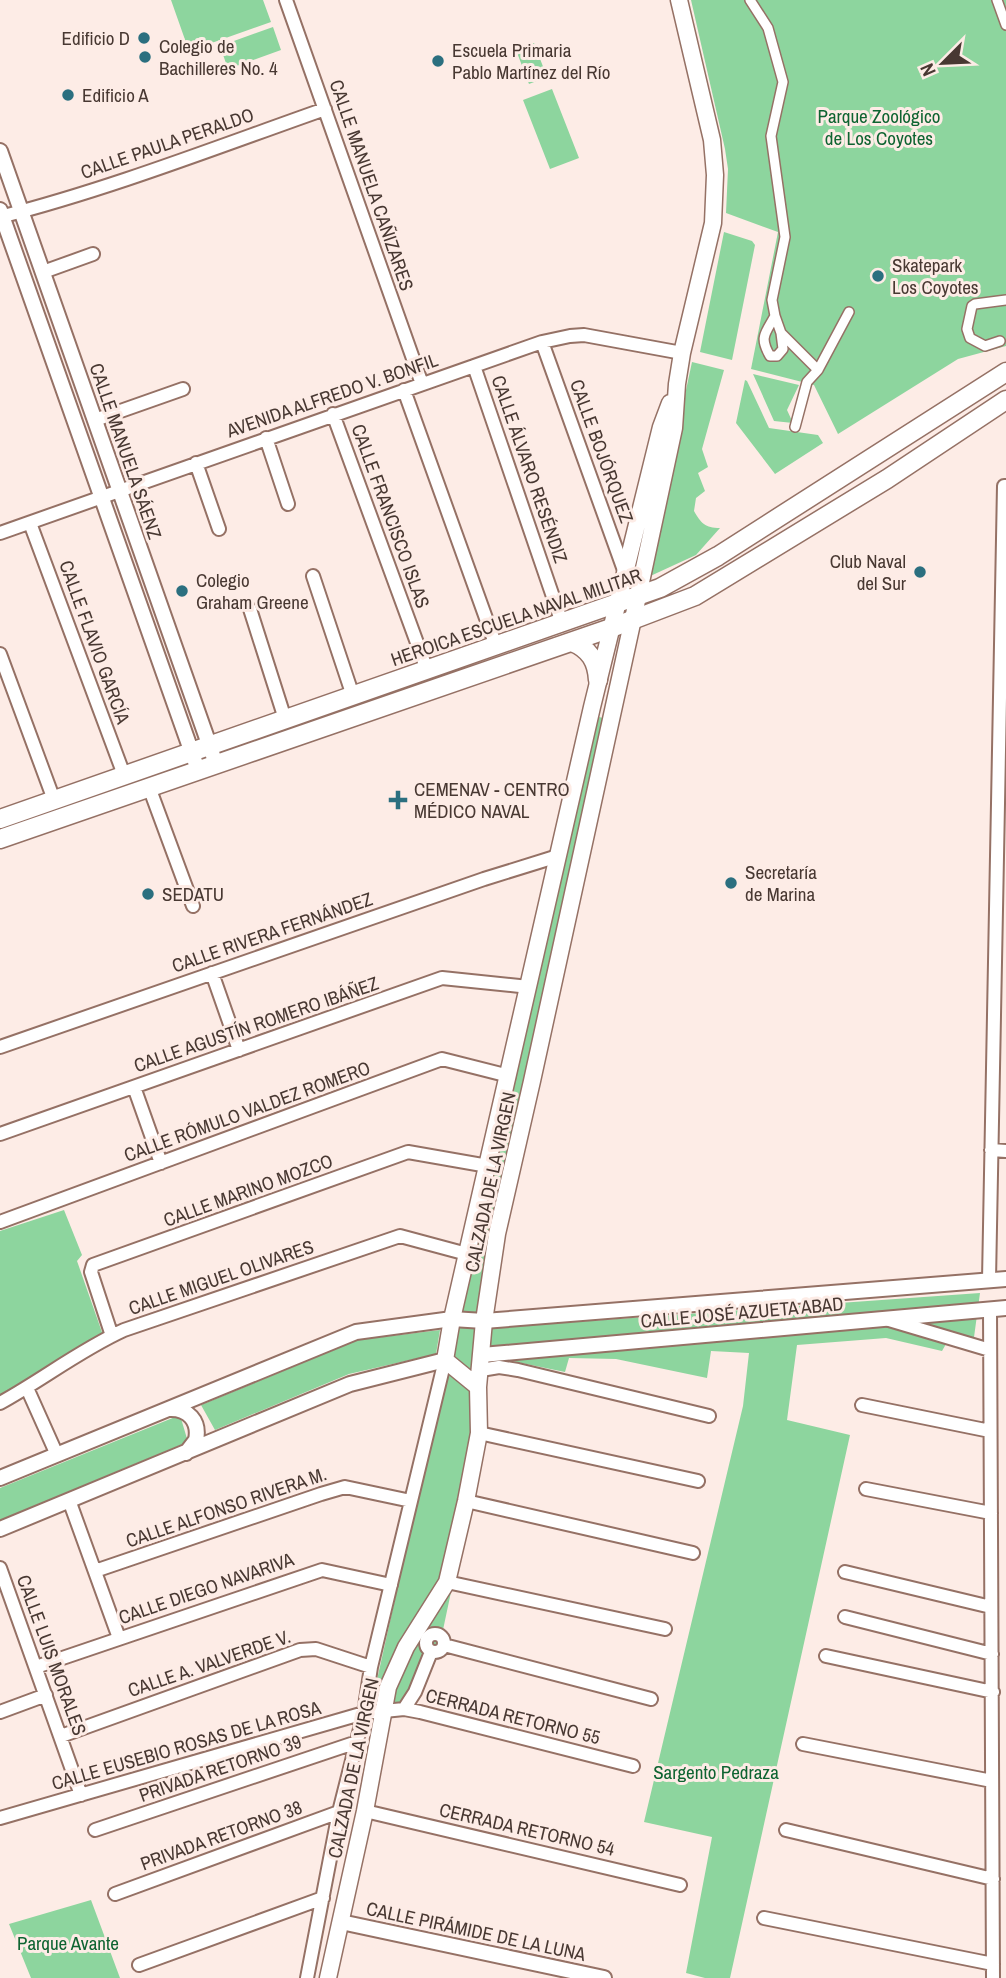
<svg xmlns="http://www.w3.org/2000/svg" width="1006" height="1978" font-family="'Archivo Narrow',sans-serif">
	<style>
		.green { fill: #8dd59e }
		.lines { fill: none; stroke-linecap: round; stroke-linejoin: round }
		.pedestrian-casing { stroke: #957165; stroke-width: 12 }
		.minor-casing { stroke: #957165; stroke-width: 16 }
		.tertiary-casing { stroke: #957165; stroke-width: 18 }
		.secondary-casing { stroke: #957165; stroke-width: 19 }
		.primary-casing { stroke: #957165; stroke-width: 21 }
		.pedestrian { stroke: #fff; stroke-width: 9 }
		.minor { stroke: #fff; stroke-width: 12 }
		.tertiary { stroke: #fff; stroke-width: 14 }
		.secondary { stroke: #fff; stroke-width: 16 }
		.primary { stroke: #fff; stroke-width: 18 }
		.poi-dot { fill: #2b6f7f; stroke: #fdece6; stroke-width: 2.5 }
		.labels { text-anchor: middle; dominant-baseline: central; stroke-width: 6; stroke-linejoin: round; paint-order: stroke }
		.poi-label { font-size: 19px; fill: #483832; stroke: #fdece6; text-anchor: start }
		.park-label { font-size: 19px; fill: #0e6431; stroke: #fdece6 }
		.street-label { font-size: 19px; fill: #483832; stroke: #fdece6 }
	</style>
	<rect width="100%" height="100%" fill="#fdece6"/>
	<path class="green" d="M171,0H263L271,22L189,51Z
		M691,0H1006V346L958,359L838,434L814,385L751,369L778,232L726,213L728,169L725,149Z
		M273,27L281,50L228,69L220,46Z
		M534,43L547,77L529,84L516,50Z
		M552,89L579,158L550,169L523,100Z
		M724,232L752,241L755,245L732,360L700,352Z
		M692,362L724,370L702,449L708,467L698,473L705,491L696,498L694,511C701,523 705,528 720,528L696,555L646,578Z
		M753,374L799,385L787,410L793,423L774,421Z
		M745,380L747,381L769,428L818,435L823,443L775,474L736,423Z
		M595,716L603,718L490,1235L478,1315L460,1314Z
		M64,1210L82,1255L77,1261L103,1335L0,1396V1231Z
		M980,1293L972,1352L946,1344L942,1351L886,1338L797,1345L787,1420L850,1435L730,1978H705L686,1973L712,1837L644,1822L743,1406L749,1353L711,1351L707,1378L616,1359L569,1358L565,1372L502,1359L489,1364L490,1328Z
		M457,1327L475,1329L472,1372L453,1356Z
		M440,1330L436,1354L349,1374L215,1430L201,1405L358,1340Z
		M446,1371L472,1390L471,1439L440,1580L387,1669L377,1713L370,1711Z
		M180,1415L188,1442L0,1520V1488Z
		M447,1592H451L440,1644L420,1661L412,1688L395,1709H388L405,1661Z
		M91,1900L120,1978H31L9,1924Z"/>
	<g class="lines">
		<g class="pedestrian-casing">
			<path id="pedestrian" d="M750,0L768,28L783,82L771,136L785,237L772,300L775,316
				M997,0L1006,25
				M781,333L783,349L777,356H770C759,337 765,334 775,316L781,333L818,370L807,382L795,427
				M1000,341L985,346L970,338L967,329L972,306L975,304L1006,300
				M818,370L849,312"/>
		</g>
		<g class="minor-casing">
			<path id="minor" d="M286,0L422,384
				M0,217C110,189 217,147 325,109
				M43,272L93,254
				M542,342L625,573
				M474,366L562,623
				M404,390L496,646
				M333,414L427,670
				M95,420L183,389
				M266,438L288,504
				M196,463L219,529
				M30,523L124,775
				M0,533L542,342L570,336L584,335L682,353
				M313,576L353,696
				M250,609L285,719
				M0,654L54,800
				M149,787L193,906
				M212,973L239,1050
				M0,1047L484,879L558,856
				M134,1087L161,1163
				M0,1134L442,978L529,987
				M991,1150L1006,1151
				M0,1222L442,1059L509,1076
				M989,1280L1004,486H1006
				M990,1310L993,1978
				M889,1320L990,1350
				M112,1336L91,1272L93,1265L408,1152L488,1166
				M481,1370L499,1367L518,1370L709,1416
				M27,1388L57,1455
				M0,1403C42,1380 80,1350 124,1330L400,1236L467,1254
				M862,1405L990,1431
				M479,1433L698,1481
				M866,1489L991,1513
				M69,1500L119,1638
				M466,1501L693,1553
				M0,1568L81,1795
				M95,1571L321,1494L345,1487L411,1501
				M845,1572L991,1607
				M447,1582L665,1629
				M845,1617L992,1654
				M426 1643a9 9 0 1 1 18 0a9 9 0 1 1-18 0Z
				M444,1645L651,1699
				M826,1656L993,1692
				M36,1667L322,1570L391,1585
				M404,1709L415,1692L431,1652
				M0,1712L46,1695
				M61,1736L300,1650L316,1649L371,1667
				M803,1744L992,1781
				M365,1811L680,1885
				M0,1818L364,1713L404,1709L420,1712L633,1766
				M95,1830L357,1742
				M786,1830L993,1879
				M115,1894L339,1812
				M764,1918L993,1964
				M139,1965L323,1898
				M307,1978L339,1812L364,1713L371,1667L445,1360"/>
		</g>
		<g class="tertiary-casing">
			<path id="tertiary" d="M0,151L216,764
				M0,210L198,770
				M482,1355L1006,1308
				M169,1409C188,1408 200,1421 196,1440L186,1453
				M0,1478L356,1332L452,1319L484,1321L1006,1279
				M0,1529L350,1384L445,1360
				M341,1922L604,1978"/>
		</g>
		<g class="secondary-casing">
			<path id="secondary" d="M478,1387L445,1360L452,1319L592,707L661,427L670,403
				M328,1978L365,1811L388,1687L406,1647L447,1582L466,1501L479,1433L478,1387L484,1321L497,1234L532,1081L638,596L674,428L677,384L682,353L713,223L715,175L712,140L679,0"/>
		</g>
		<g class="primary-casing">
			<path id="primary" d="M572,642C590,649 597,662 598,680
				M0,819L660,588L718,556L1006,372
				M0,839L611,628L695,596L887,479L1006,400"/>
		</g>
		<use href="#pedestrian" class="pedestrian"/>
		<use href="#minor" class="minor"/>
		<use href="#tertiary" class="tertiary"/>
		<use href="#secondary" class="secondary"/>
		<use href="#primary" class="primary"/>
	</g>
	<g class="poi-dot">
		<circle cx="144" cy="38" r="7"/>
		<circle cx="145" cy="57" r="7"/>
		<circle cx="438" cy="61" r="7"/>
		<circle cx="68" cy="95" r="7"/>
		<circle cx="878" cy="276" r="7"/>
		<circle cx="920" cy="572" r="7"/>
		<circle cx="182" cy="591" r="7"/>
		<path d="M394.5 789.5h7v7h7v7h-7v7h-7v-7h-7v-7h7z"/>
		<circle cx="731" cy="883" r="7"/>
		<circle cx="148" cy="894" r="7"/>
	</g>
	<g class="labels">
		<g class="poi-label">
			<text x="130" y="38" text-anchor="end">Edificio D</text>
			<text x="159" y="46">Colegio de<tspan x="159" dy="22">Bachilleres No. 4</tspan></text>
			<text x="452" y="50">Escuela Primaria<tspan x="452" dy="22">Pablo Martínez del Río</tspan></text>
			<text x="82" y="95">Edificio A</text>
			<text x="892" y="265">Skatepark<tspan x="892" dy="22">Los Coyotes</tspan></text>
			<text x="906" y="561" text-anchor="end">Club Naval<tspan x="906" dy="22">del Sur</tspan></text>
			<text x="196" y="580">Colegio<tspan x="196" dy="22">Graham Greene</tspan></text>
			<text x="414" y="789">CEMENAV - CENTRO<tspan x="414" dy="22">MÉDICO NAVAL</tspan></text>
			<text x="745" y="872">Secretaría<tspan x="745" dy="22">de Marina</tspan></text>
			<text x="162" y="894">SEDATU</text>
		</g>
		<g class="park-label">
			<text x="879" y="116">Parque Zoológico<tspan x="879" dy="22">de Los Coyotes</tspan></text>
			<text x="716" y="1772">Sargento Pedraza</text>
			<text x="68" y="1943">Parque Avante</text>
		</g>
		<g class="street-label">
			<text transform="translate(167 143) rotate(-19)">CALLE PAULA PERALDO</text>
			<text transform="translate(372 185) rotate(71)">CALLE MANUELA CAÑIZARES</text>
			<text transform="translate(332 395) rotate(-19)">AVENIDA ALFREDO V. BONFIL</text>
			<text transform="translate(126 451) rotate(71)">CALLE MANUELA SÁENZ</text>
			<text transform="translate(602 451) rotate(70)">CALLE BOJÓRQUEZ</text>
			<text transform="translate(530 469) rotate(71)">CALLE ÁLVARO RESÉNDIZ</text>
			<text transform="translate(391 516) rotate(70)">CALLE FRANCISCO ISLAS</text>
			<text transform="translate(516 617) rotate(-19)">HEROICA ESCUELA NAVAL MILITAR</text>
			<text transform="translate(95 642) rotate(70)">CALLE FLAVIO GARCÍA</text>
			<text transform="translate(272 932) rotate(-19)">CALLE RIVERA FERNÁNDEZ</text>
			<text transform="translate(256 1024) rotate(-19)">CALLE AGUSTÍN ROMERO IBÁÑEZ</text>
			<text transform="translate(247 1111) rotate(-20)">CALLE RÓMULO VALDEZ ROMERO</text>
			<text transform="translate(490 1182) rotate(-78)">CALZADA DE LA VIRGEN</text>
			<text transform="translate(248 1190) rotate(-20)">CALLE MARINO MOZCO</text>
			<text transform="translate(221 1277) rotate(-19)">CALLE MIGUEL OLIVARES</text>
			<text transform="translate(742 1312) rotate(-5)">CALLE JOSÉ AZUETA ABAD</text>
			<text transform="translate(226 1507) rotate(-19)">CALLE ALFONSO RIVERA M.</text>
			<text transform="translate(206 1588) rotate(-19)">CALLE DIEGO NAVARIVA</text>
			<text transform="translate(52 1655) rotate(70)">CALLE LUIS MORALES</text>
			<text transform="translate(209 1663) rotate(-19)">CALLE A. VALVERDE V.</text>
			<text transform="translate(513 1716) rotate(14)">CERRADA RETORNO 55</text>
			<text transform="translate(186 1745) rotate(-16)">CALLE EUSEBIO ROSAS DE LA ROSA</text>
			<text transform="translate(220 1768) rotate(-19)">PRIVADA RETORNO 39</text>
			<text transform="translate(353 1768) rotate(-78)">CALZADA DE LA VIRGEN</text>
			<text transform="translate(527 1829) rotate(13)">CERRADA RETORNO 54</text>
			<text transform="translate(221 1835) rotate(-20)">PRIVADA RETORNO 38</text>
			<text transform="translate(476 1931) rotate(12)">CALLE PIRÁMIDE DE LA LUNA</text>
		</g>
	</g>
	<g transform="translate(943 63) rotate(246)" stroke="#fdece6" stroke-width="5" paint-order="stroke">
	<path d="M0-5L12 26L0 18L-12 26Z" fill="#483832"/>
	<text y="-10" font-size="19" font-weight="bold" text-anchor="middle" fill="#483832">N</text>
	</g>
</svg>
